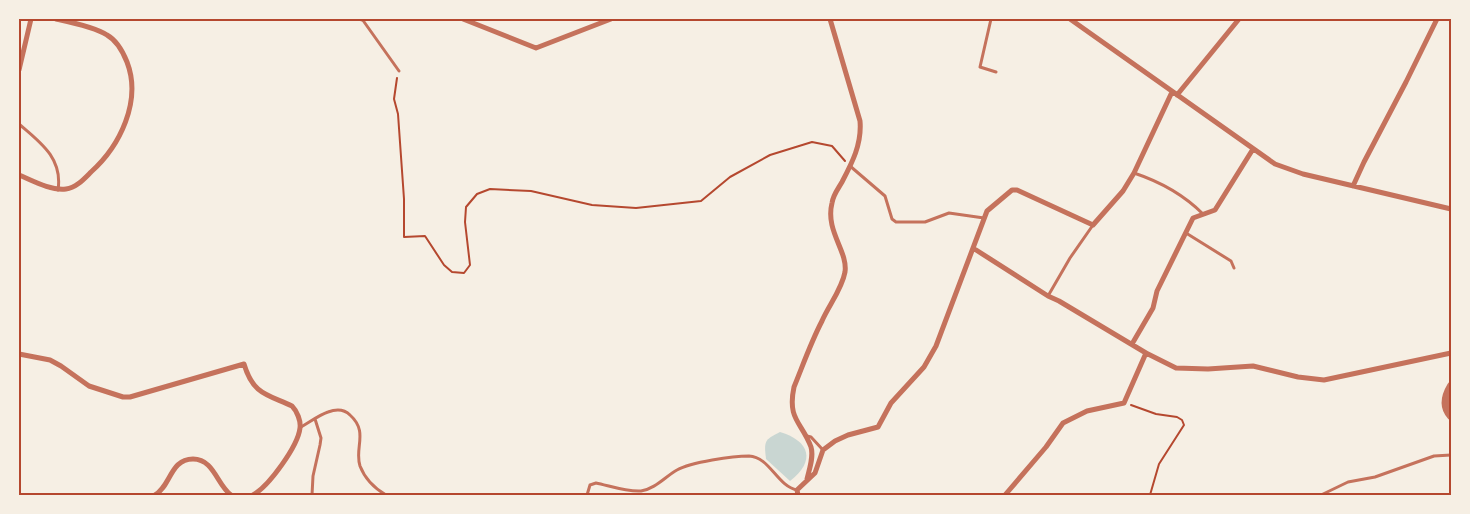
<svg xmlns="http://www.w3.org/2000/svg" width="1470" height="514" font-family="Ubuntu,sans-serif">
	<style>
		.water { fill: #c9d6d2 }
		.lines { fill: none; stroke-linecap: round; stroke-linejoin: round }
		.path { stroke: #b5482f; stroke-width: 2 }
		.service { stroke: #c5725c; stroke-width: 3 }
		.minor { stroke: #c5725c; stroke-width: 5 }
		.tertiary { stroke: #c5725c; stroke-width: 8 }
		.neatline { fill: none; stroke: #b5482f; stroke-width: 2 }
	</style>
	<rect width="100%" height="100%" fill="#f6efe4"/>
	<path class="water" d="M780,432C810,441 816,461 790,481L766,459C764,441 764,440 780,432Z"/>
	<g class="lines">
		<path class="path" d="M397,78L394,99L398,114L404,199V237L425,236L444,265L452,272L464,273L470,265L465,222L466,207L477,194L490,189L531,191L592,205L636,208L701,201L730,177L770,155L812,142L832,146L845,161
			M1131,405L1156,414L1177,417L1182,420L1184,425L1159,464L1150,495"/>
		<path class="service" d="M362,19L399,71
			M991,19L980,67L996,72
			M19,124C40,142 63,158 58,190
			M850,166L885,196L892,219L896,222H925L949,213L984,218
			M1134,173C1161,182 1183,194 1203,214
			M1186,233L1231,261L1234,268
			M1048,296L1070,258L1093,225
			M301,427C310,422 319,415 328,412C336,409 344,409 350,415C369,432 354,448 360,466C365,479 374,488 386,495
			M807,436L811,437L823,450
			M312,495L313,476L320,445L321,438L315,419
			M535,495H536
			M587,495L590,485L596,483C610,486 627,492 641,491C655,489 666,476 677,470C691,462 733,456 749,456C770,457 777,486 797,490
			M1321,495L1348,482L1375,477L1434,456L1451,455"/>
		<path class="minor" d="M362,19H363
			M463,19L536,48L611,19
			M1070,19L1275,164L1303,174L1451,209
			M19,70L31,19
			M1177,95L1239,19
			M19,175C33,181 51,191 66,189C76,188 84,179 91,172C120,146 142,101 127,62C123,52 116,40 107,35C95,27 70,22 56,19
			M1353,186L1364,162L1406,82L1437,19
			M973,248L1048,296L1059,301L1146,353L1124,403L1087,411L1063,423L1046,447L1005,495
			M1132,344L1153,308L1157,291L1193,218L1215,210L1253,149
			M1146,353L1176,368L1208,369L1253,366L1298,377L1324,380L1451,353
			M19,354L50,360L61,366L89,386L123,397H130L244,364C253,394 266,394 292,406C297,411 301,421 300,428C298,446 269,486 253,495
			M807,479C809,470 814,457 811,447C802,422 787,420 794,387C803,365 811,342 822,321C829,305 842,289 845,272C848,251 825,231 832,203C833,195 838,189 842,182C852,163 862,144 860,121L830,19
			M155,495C171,486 170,459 193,459C214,459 217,485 231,495
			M798,495L797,490L815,473L823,450L835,441L848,435L878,427L891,403L924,367L936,346L987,211L1012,190H1017L1093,225L1123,191L1134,173L1172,92"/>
		<path class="tertiary" d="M1451,386C1445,396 1443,407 1451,416"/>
	</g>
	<rect width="1470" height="514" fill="none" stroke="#f6efe4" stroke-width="40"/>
	<rect x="20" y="20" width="1430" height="474" class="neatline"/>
</svg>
